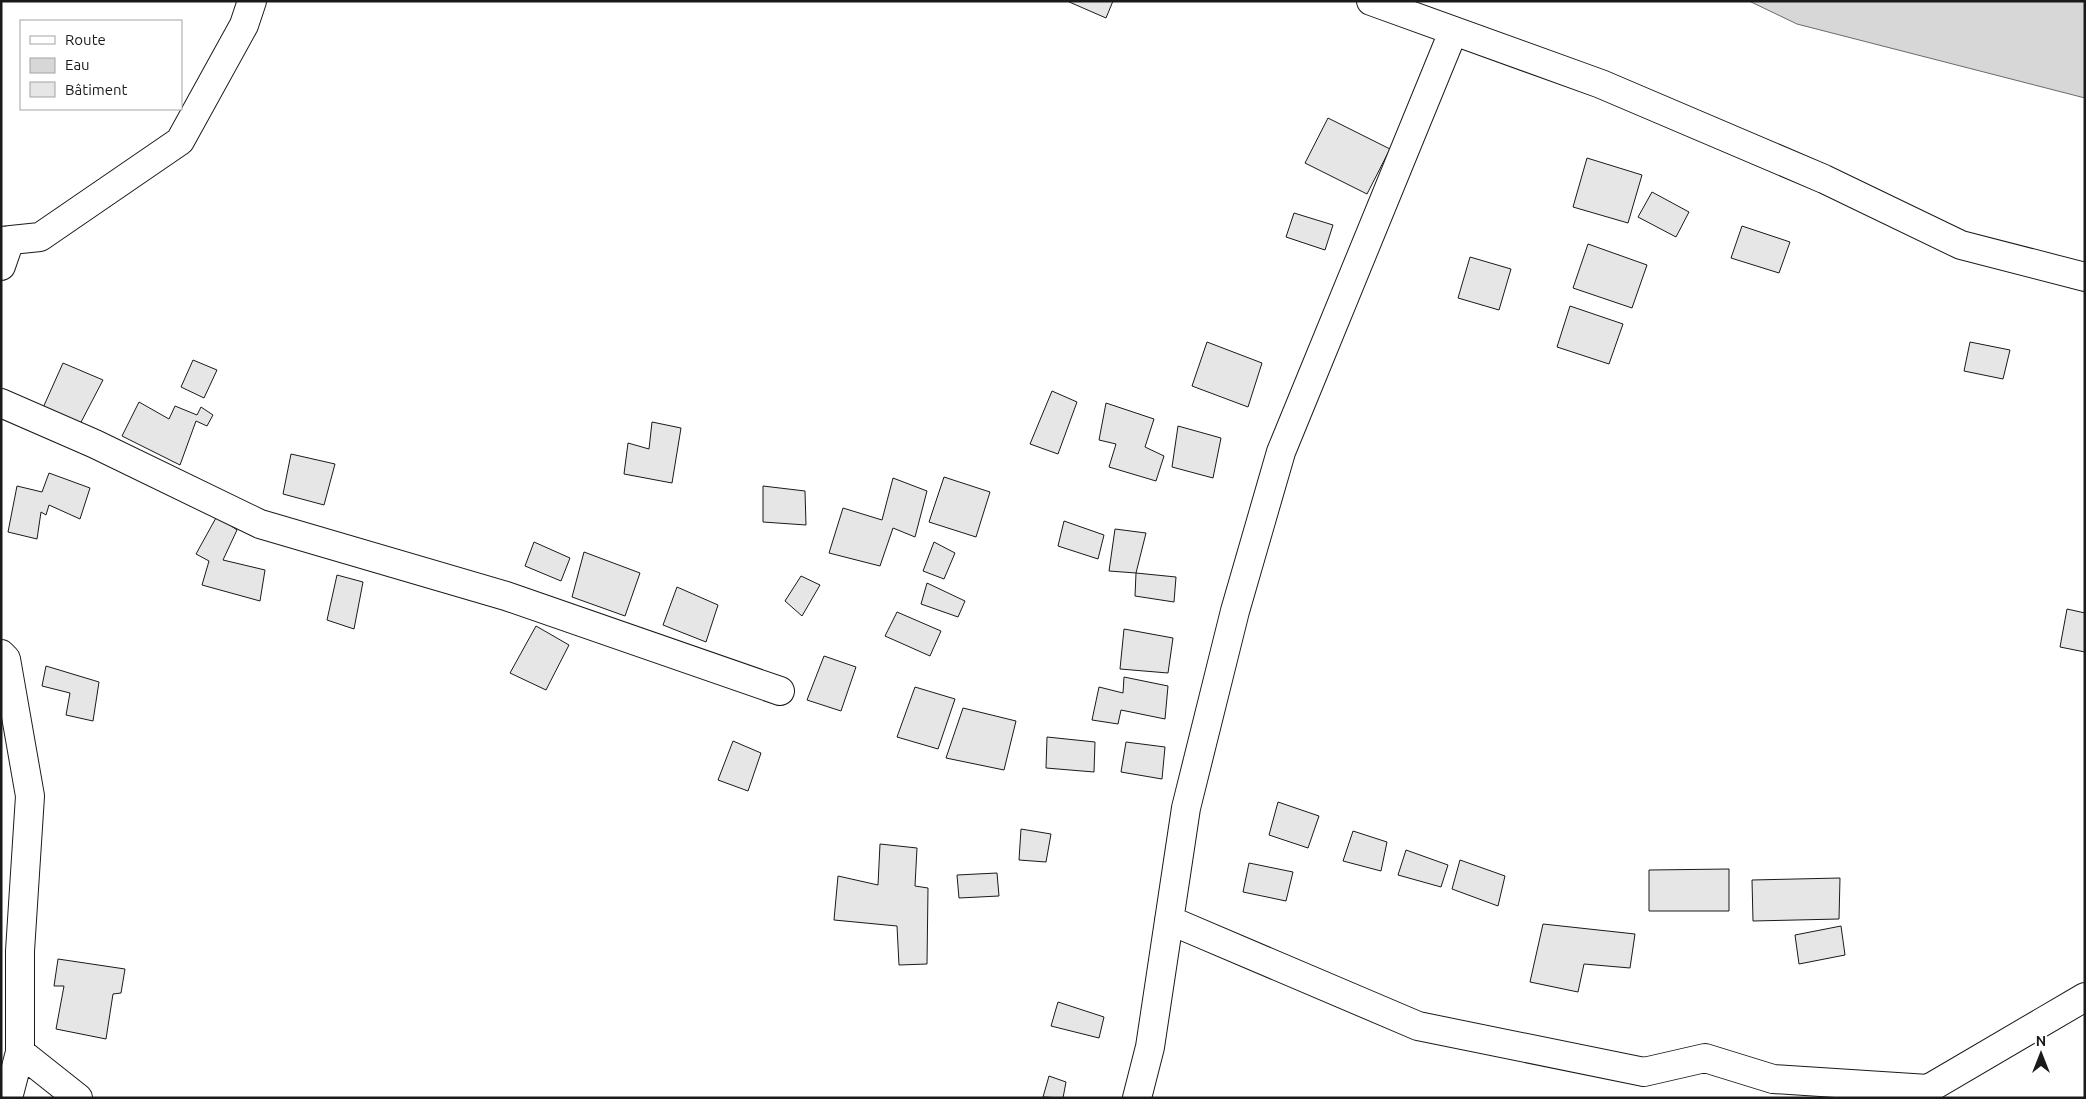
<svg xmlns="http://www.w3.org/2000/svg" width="2086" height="1099" font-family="Ubuntu,sans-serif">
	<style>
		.water { fill: #d7d7d7; stroke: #6a6a6a }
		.building { fill: #e6e6e6; stroke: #1a1a1a }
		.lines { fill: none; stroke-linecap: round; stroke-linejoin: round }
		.minor-casing { stroke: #1a1a1a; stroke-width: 30 }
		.minor { stroke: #fff; stroke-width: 28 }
	</style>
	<rect width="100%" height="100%" fill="#fff"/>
	<path class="water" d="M1749,1H2085V98L1797,24Z"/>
	<path class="building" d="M1067,1H1113L1106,18Z
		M1328,118L1390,149L1367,194L1305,163Z
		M1587,158L1642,175L1628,223L1573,207Z
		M1652,192L1689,212L1676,237L1638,217Z
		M1294,213L1333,225L1325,250L1286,237Z
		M1742,226L1790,242L1779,273L1731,258Z
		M1588,244L1647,265L1632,308L1573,288Z
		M1470,257L1511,269L1499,310L1458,298Z
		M1570,306L1623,324L1609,364L1557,347Z
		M1207,342L1262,363L1248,407L1192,386Z
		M1970,342L2010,350L2003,379L1964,371Z
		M193,360L217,370L204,398L181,387Z
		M63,363L103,380L79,426L42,410Z
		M1052,391L1077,402L1058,454L1030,444Z
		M139,402L169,419L175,406L197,415L201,407L213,415L207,426L196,421L180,465L122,436Z
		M1106,403L1154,419L1145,447L1164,456L1156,481L1109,467L1116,444L1099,440Z
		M652,422L681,428L672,483L624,474L628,443L649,449Z
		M1178,426L1221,438L1213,478L1172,467Z
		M291,454L335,464L324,505L283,494Z
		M49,473L90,488L80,519L49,505L46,515L41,512L37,539L8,532L17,486L42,492Z
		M944,477L990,492L976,537L929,522Z
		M893,478L927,491L915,537L893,528L880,566L829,553L843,508L882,520Z
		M763,486L805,491L806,525L763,522Z
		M217,516L237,530L223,560L265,570L260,601L202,585L209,561L196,554Z
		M1064,521L1104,535L1098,559L1058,546Z
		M1115,529L1146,533L1136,573L1109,571Z
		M534,542L570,558L561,581L525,566Z
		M934,542L955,553L944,579L923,571Z
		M584,552L640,573L625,616L572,597Z
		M1136,573L1176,577L1174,602L1135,596Z
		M337,575L363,582L354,629L327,620Z
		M801,576L820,585L802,616L785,601Z
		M927,583L965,601L958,617L921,604Z
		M677,587L718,605L706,642L663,625Z
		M2067,609L2085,613V652L2060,647Z
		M897,612L941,631L930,656L885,636Z
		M536,626L569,645L546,690L510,673Z
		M1124,629L1173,638L1168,673L1120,669Z
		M824,656L856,667L841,711L807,700Z
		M46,666L99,682L93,721L66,715L70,693L42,686Z
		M1124,677L1168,686L1165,719L1121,710L1118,724L1092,720L1099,687L1123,693Z
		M915,687L955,699L938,749L897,737Z
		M963,708L1016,721L1004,770L946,758Z
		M1047,737L1095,742L1094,772L1046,768Z
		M733,741L761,753L748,791L718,780Z
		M1126,742L1165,747L1162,779L1121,772Z
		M1278,802L1319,816L1308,848L1269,835Z
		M1021,829L1051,834L1046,862L1019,860Z
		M1353,831L1387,842L1381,871L1343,861Z
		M880,844L917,848L915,886L928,888L927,964L899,965L897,926L834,920L838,876L878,885Z
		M1406,850L1448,865L1441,887L1398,875Z
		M1460,860L1505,876L1498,906L1452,889Z
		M1249,863L1293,872L1286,901L1243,892Z
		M1729,869V911H1649V870Z
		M997,873L999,896L959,898L957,875Z
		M1840,878L1839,919L1753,921L1752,880Z
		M1543,924L1635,934L1630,968L1584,964L1578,992L1530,982Z
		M1841,926L1845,955L1799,964L1795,935Z
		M58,959L125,969L121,993L113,994L106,1039L56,1029L64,986H54Z
		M1058,1002L1104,1017L1099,1038L1051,1026Z
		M1049,1076L1066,1082L1063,1098L1043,1097Z"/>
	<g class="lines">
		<g class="minor-casing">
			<path id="minor" d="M1371,1L1601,84L1824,179L1961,245L2085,277
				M1,241L40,237L180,141L244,25L252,1
				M1,266L10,240
				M1,403L95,444L260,524L506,596L780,691
				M1,654L6,659L30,796L20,951V1052L78,1098
				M1169,920L1418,1026L1644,1072L1705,1058L1773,1079L1928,1089L2085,997
				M8,1098L20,1052
				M1137,1098L1150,1047L1186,808L1235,611L1281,452L1453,32"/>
		</g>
		<use href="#minor" class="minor"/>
	</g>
	<rect width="2086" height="1099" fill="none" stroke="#1a1a1a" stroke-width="5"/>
	<rect x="20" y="20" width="162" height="90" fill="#ffffff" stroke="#a3a3a3"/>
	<rect x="30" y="36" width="25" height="8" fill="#ffffff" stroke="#a3a3a3"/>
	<text x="65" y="45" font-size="15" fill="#1a1a1a">Route</text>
	<rect x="30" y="58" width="25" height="15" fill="#d7d7d7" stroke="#a3a3a3"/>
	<text x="65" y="70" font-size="15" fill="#1a1a1a">Eau</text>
	<rect x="30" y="82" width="25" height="15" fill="#e6e6e6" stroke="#a3a3a3"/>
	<text x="65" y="95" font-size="15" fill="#1a1a1a">Bâtiment</text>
	<g transform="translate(2041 1054)" stroke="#ffffff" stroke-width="4" paint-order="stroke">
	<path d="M0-4L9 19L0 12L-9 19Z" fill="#1a1a1a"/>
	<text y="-8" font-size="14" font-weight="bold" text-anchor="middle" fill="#1a1a1a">N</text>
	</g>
</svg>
